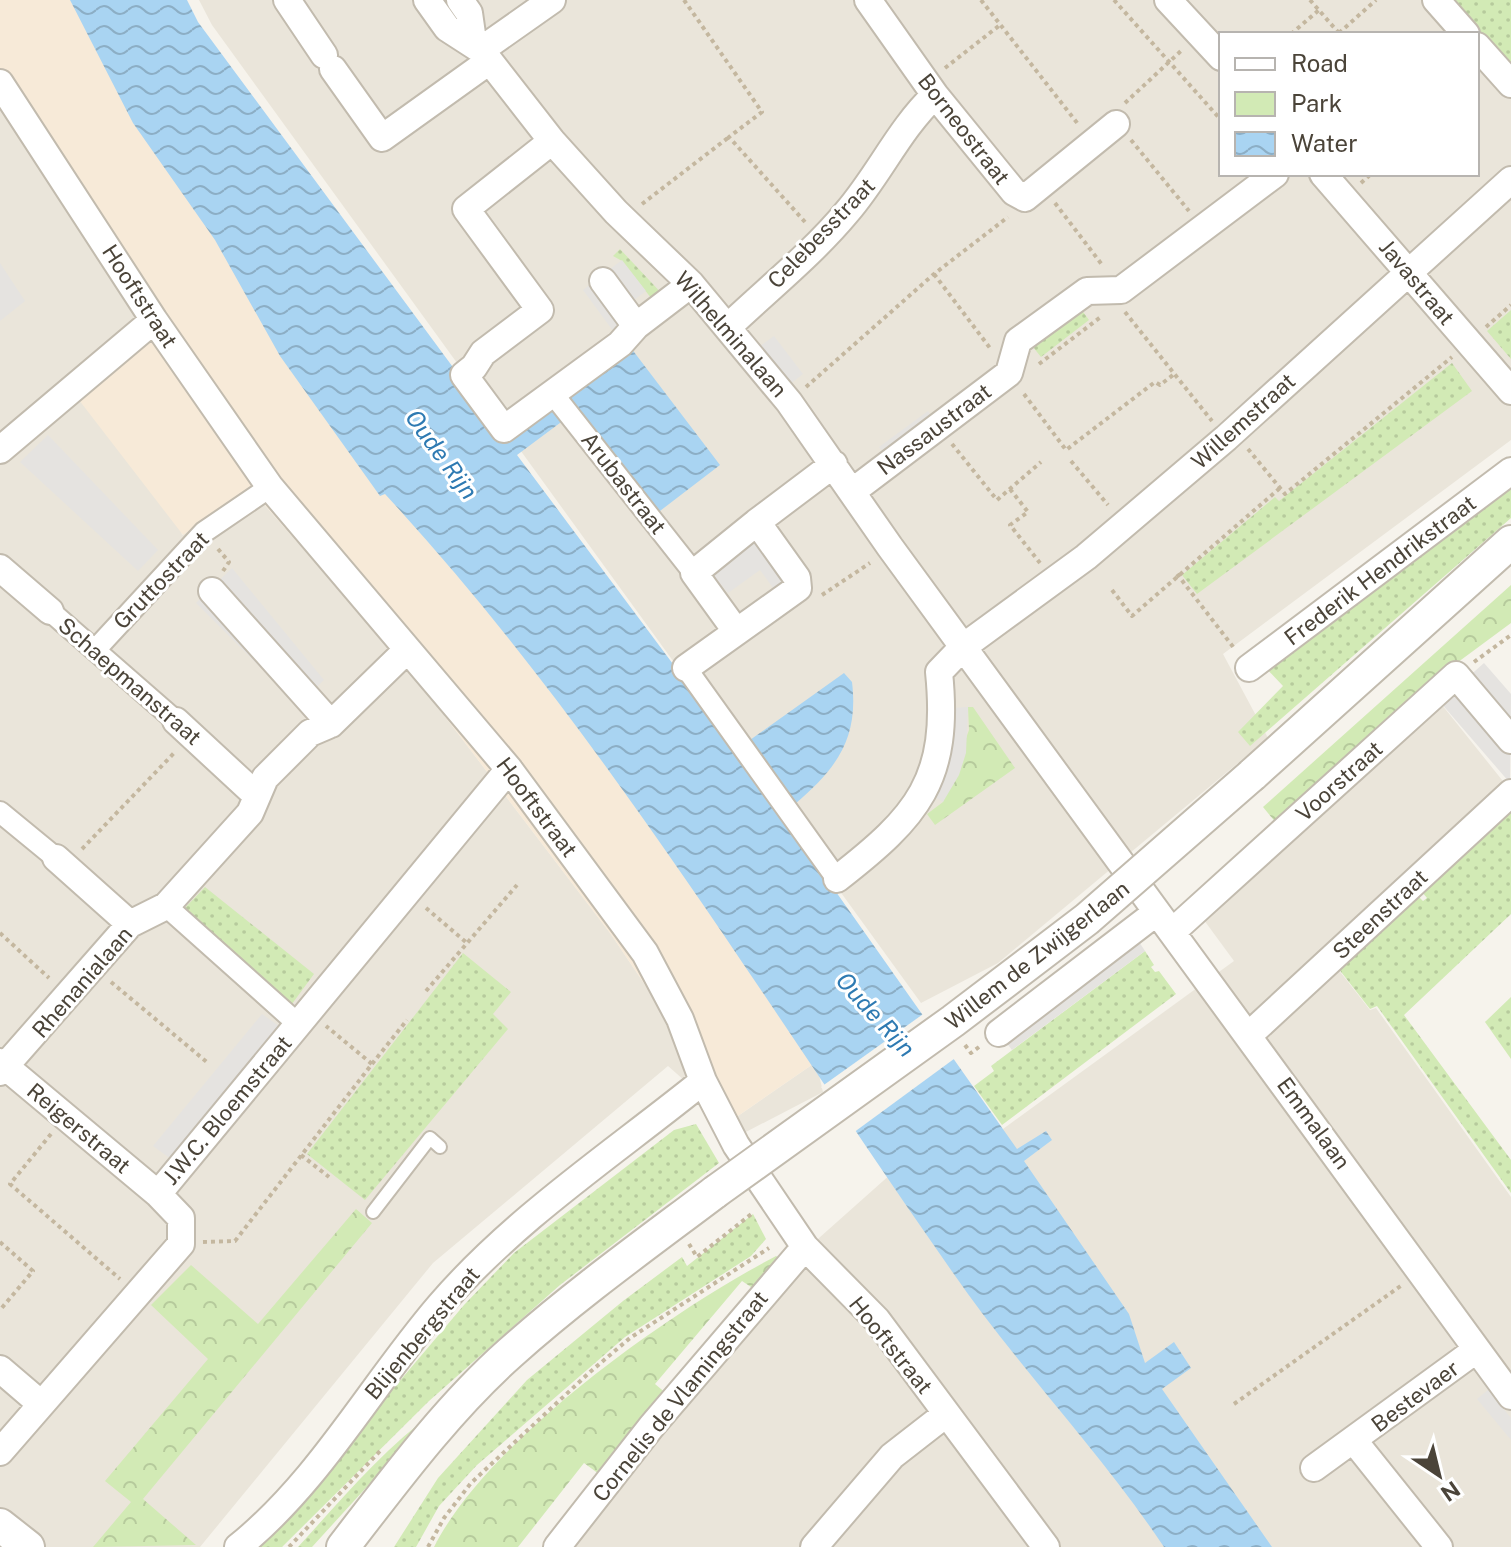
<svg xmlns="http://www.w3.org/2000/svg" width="1511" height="1547" font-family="'Public Sans',sans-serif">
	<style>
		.residential { fill: #eae5da; fill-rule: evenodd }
		.commercial { fill: #f7ead8 }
		.green { fill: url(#green-dots) }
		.forest { fill: url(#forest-crowns) }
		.parking { fill: #e5e3e0 }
		.water { fill: url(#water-waves) }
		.pier { fill: #f6f3ec }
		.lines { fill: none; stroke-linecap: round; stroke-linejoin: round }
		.service-casing { stroke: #c2bbae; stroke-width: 16 }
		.pedestrian-casing { stroke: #c2bbae; stroke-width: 24 }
		.minor-casing { stroke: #c2bbae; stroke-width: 30 }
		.tertiary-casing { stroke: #c2bbae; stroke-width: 36 }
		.path { stroke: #c4b79f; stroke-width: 4; stroke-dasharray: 4 4; stroke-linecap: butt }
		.service { stroke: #fff; stroke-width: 12 }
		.pedestrian { stroke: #fff; stroke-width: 20 }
		.minor { stroke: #fff; stroke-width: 26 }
		.tertiary { stroke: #fff; stroke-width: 32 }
		.tertiary-bridge-casing { stroke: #c2bbae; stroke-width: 36; stroke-linecap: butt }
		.tertiary-bridge { stroke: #fff; stroke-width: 32 }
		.labels { text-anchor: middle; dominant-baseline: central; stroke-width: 6; stroke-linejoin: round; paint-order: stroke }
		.street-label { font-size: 22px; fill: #4b4439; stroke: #fff }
		.water-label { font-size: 24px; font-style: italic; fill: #2e7ab2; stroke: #fff }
	</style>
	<defs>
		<pattern id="green-dots" width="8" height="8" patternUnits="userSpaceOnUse" patternTransform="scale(2)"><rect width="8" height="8" fill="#d2eab5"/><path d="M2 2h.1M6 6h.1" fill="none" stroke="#b6ca9c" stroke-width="1.8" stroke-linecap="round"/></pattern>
		<pattern id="forest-crowns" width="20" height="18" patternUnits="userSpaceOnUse" patternTransform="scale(2)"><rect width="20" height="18" fill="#d2eab5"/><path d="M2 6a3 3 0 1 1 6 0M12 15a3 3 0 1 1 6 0" fill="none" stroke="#b6ca9c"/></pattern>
		<pattern id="water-waves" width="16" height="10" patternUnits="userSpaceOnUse" patternTransform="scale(2)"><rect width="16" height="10" fill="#a9d4f2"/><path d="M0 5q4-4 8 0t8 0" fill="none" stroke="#8caec5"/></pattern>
	</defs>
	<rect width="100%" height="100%" fill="#f6f3ec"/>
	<path class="residential" d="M199,0H1511V440L1223,654L1268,738L998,963L921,1003L212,25ZM1221,34H1477V174H1221Z
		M0,105L145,328L182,535L248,486L411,672L610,933L735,1118L816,1062L823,1092L744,1133L668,1066L433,1263L200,1547H0Z
		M1438,700L1506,785L1323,950L1370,1010L1376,1008L1511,1197V1547H1266L992,1137L1234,961L1201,916Z
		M892,1173L1182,1547H563L819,1238Z"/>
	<path class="commercial" d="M0,0H89L473,553L816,1062L735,1118L610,933L411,672L249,487L183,535L69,387L143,326L0,105Z"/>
	<path class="green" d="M1447,0H1511V72Z
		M620,249L665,297L655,303L622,261L613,256Z
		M1078,305L1089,320L1041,357L1029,342Z
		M1511,310V359L1487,331Z
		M1452,363L1472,391L1197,594L1182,575L1275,497L1279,501Z
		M1511,482V518L1250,746L1238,732L1283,686L1265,667Z
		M1511,811V914L1404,1015L1511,1160V1193L1377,1006L1370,1009L1338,968L1417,895L1423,901L1427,898L1422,892Z
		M205,887L314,974L289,1008L181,912Z
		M1145,951L1154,965L1151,967L1155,972L1159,971L1176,994L1002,1125L974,1086L994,1071L991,1066Z
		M463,953L511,992L493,1014L508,1029L365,1200L307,1154Z
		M1511,997V1059L1485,1022Z
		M696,1124L719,1163L560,1285L429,1401L282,1547H252L272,1532L464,1305L514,1253L674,1130Z
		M753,1214L766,1239L751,1256L625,1337L477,1465L439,1506L416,1547H394L438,1478L527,1380L623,1301L682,1257L687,1266Z
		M436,1411L312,1547H298C342,1499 383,1449 436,1411Z"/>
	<path class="forest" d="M1511,585V623L1446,671L1277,824L1263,807Z
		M968,707H973L1015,768L935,825L927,814L943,802L969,730Z
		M356,1209L372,1223L143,1499L196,1545L93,1547L131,1502L105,1481L208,1359L151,1305L191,1265L258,1324Z
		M776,1256L779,1258L754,1289L742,1281L655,1384L667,1394L599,1474L584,1463L518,1547H434C488,1440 669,1312 776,1256Z"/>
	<path class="parking" d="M622,260L646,291L634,300L645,313L616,335L583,290Z
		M0,263L25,301L0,321Z
		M774,336L803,374L789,385L759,347Z
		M928,411L937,423L888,460L879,447Z
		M48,435L158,550L138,571L20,462Z
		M756,537L788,582L776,592L760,570L728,593L710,571Z
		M232,568L324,680L298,705L196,603Z
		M1484,663L1511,694L1510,783L1440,702Z
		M968,707L966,753L959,775L943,802L932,795L951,750L953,708Z
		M1132,931L1145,951L1012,1050L999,1033Z
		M262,1014L282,1028L171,1159L153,1146Z
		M1488,1390L1511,1418V1440L1477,1399Z"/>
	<path class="water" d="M70,0H187L198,22L506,439L631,348L720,465L656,514L576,411L517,455L714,719L769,768L750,740L844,673L852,682C859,739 836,769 795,804L822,872L1017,1149L1046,1131L1052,1140L1024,1161L1129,1314L1145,1363L1174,1342L1191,1368L1162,1389L1272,1547H1164C1099,1450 1017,1366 951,1270C767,1008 603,730 385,494L380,496L280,356L215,240L133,123Z"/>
	<path class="pier" d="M926,1012L958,1056L853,1133L821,1087Z"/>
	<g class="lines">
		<g class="service-casing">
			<path id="service" d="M373,1212L430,1138L440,1147"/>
		</g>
		<g class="pedestrian-casing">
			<path id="pedestrian" d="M553,394L694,573
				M50,611L176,721
				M96,649L204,532L270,487
				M686,668L837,879
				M0,812L56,858
				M166,906L298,1024"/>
		</g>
		<g class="minor-casing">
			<path id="minor" d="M287,0L324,55
				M427,0L447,28L481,50L552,141L616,212L691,284L789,402L890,547L1511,1396
				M460,0L469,13L473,41
				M868,0L935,95L1014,192L1025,198L1116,124
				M1168,0L1221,57
				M1436,0L1466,34
				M1477,46L1511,84
				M481,50L552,0
				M333,69L382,138L488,62
				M0,83L154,320L270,487L509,769L645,953L680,1019L703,1081L736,1145L805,1247L877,1320L1046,1547
				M552,141L466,209L540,310L483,353L474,367L464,375L504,429L620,344L636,326
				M1323,174L1511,391
				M603,281L636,326L691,284
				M728,327C768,289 812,254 847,212C879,175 899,129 935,95
				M0,450L154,320
				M853,491L1009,373L1018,341L1087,291L1121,290L1275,174
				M0,568L50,611
				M212,591L331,724
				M736,631L694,573L757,522
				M686,668L798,588L797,578L757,522L834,464
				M1249,668L1511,471
				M176,721L257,796
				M56,858L130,924
				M837,879C918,816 950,780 939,672L963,647L1086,557L1226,438L1511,180
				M1172,932L1456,675L1511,740
				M999,1033L1157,912
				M1250,1034L1511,793
				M0,1062L158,1194L181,1218V1244L0,1452
				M0,1072L130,924L166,906L250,813L265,778L310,733L331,724L406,651
				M158,1194L509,769
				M0,1369L41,1404
				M1355,1442L1439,1547
				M1314,1468L1476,1350
				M238,1547C320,1481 372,1384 440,1305C515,1218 614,1153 703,1081
				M557,1547L651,1427L805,1247
				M814,1547L892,1456L946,1414"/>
		</g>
		<g class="tertiary-casing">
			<path id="tertiary" d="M1252,775L1511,542
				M0,1525L28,1547
				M343,1547C394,1481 447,1409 510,1353C575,1295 646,1244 715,1192"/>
		</g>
		<path class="path" d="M684,0L762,112L729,137L805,222
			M981,0L1078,124
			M1114,0L1221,120
			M1310,0L1338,32
			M1339,33L1376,0
			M1291,34L1319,10
			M945,68L1000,25
			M1125,103L1183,49
			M1131,140L1189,211
			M1361,183L1371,174
			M1055,203L1103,266
			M642,204L729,137
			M934,274L990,348
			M1125,312L1212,421
			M1486,327L1511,305
			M1039,364L1102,316
			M806,387L934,274L1008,217
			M1024,394L1066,450L1155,382L1160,385L1173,375
			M952,444L997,500L1041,462
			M1248,449L1285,494L1452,357
			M1071,461L1108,505
			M1010,489L1028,512L1010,525L1040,563
			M218,549L229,562L223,571
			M1177,574L1234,648
			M1112,590L1132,616L1280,488
			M822,595L870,563
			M1474,662L1511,635
			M82,849L176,751
			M426,908L467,943
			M0,933L49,978
			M111,982L208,1063
			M426,991L517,885
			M965,1045L971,1053L979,1047
			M372,1064L407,1020
			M51,1134L10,1184L120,1279
			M301,1155L329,1177
			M0,1242L33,1271L0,1310
			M203,1242L235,1241L372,1064L326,1026
			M689,1244L697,1257L754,1212
			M1234,1404L1402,1285
			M289,1547L381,1450
			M428,1547L444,1518L471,1483L590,1372L630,1338L769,1248"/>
		<use href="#service" class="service"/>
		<use href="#pedestrian" class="pedestrian"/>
		<use href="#minor" class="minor"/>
		<use href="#tertiary" class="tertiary"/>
		<g class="tertiary-bridge-casing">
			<path id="tertiary-bridge" d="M715,1192L953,1021L1087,919L1252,775"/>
		</g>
		<use href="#tertiary-bridge" class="tertiary-bridge"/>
	</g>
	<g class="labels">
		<g class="street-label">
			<text transform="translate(964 129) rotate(52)">Borneostraat</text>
			<text transform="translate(821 233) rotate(-46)">Celebesstraat</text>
			<text transform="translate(1417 282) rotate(50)">Javastraat</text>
			<text transform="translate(140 296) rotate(57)">Hooftstraat</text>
			<text transform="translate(731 334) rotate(49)">Wilhelminalaan</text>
			<text transform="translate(1243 421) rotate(-42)">Willemstraat</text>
			<text transform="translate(934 429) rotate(-37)">Nassaustraat</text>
			<text transform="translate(624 483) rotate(52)">Arubastraat</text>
			<text transform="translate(1380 570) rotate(-37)">Frederik Hendrikstraat</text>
			<text transform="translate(161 580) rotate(-46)">Gruttostraat</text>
			<text transform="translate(130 681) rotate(41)">Schaepmanstraat</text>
			<text transform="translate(1339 781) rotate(-42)">Voorstraat</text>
			<text transform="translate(537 807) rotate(53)">Hooftstraat</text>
			<text transform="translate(1380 914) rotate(-43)">Steenstraat</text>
			<text transform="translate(1037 955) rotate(-38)">Willem de Zwijgerlaan</text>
			<text transform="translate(82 982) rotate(-49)">Rhenanialaan</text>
			<text transform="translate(227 1110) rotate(-50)">J.W.C. Bloemstraat</text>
			<text transform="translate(1314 1123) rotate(54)">Emmalaan</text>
			<text transform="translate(79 1128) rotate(40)">Reigerstraat</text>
			<text transform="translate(422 1333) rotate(-50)">Blijenbergstraat</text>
			<text transform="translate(891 1345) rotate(51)">Hooftstraat</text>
			<text transform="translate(680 1396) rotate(-51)">Cornelis de Vlamingstraat</text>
			<text transform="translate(1415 1396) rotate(-37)">Bestevaer</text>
		</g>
		<g class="water-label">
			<text transform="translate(442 454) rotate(54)">Oude Rijn</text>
			<text transform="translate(876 1014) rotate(48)">Oude Rijn</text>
		</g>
	</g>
	<rect x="1219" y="32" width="260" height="144" fill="#ffffff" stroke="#b7b4b0" stroke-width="2"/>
	<rect x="1235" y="58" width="40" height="12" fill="#ffffff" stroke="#b7b4b0" stroke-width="2"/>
	<text x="1291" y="72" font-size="24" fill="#4b4439">Road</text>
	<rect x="1235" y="92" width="40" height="24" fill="#d2eab5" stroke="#b7b4b0" stroke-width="2"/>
	<text x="1291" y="112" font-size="24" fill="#4b4439">Park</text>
	<rect x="1235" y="132" width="40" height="24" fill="url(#water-waves)" stroke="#b7b4b0" stroke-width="2"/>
	<text x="1291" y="152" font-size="24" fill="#4b4439">Water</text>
	<g transform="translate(1439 1475) rotate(145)" stroke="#ffffff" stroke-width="6" paint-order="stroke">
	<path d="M0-6L14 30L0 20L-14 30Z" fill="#4b4439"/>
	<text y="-12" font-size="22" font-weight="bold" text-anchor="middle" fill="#4b4439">N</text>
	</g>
</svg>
